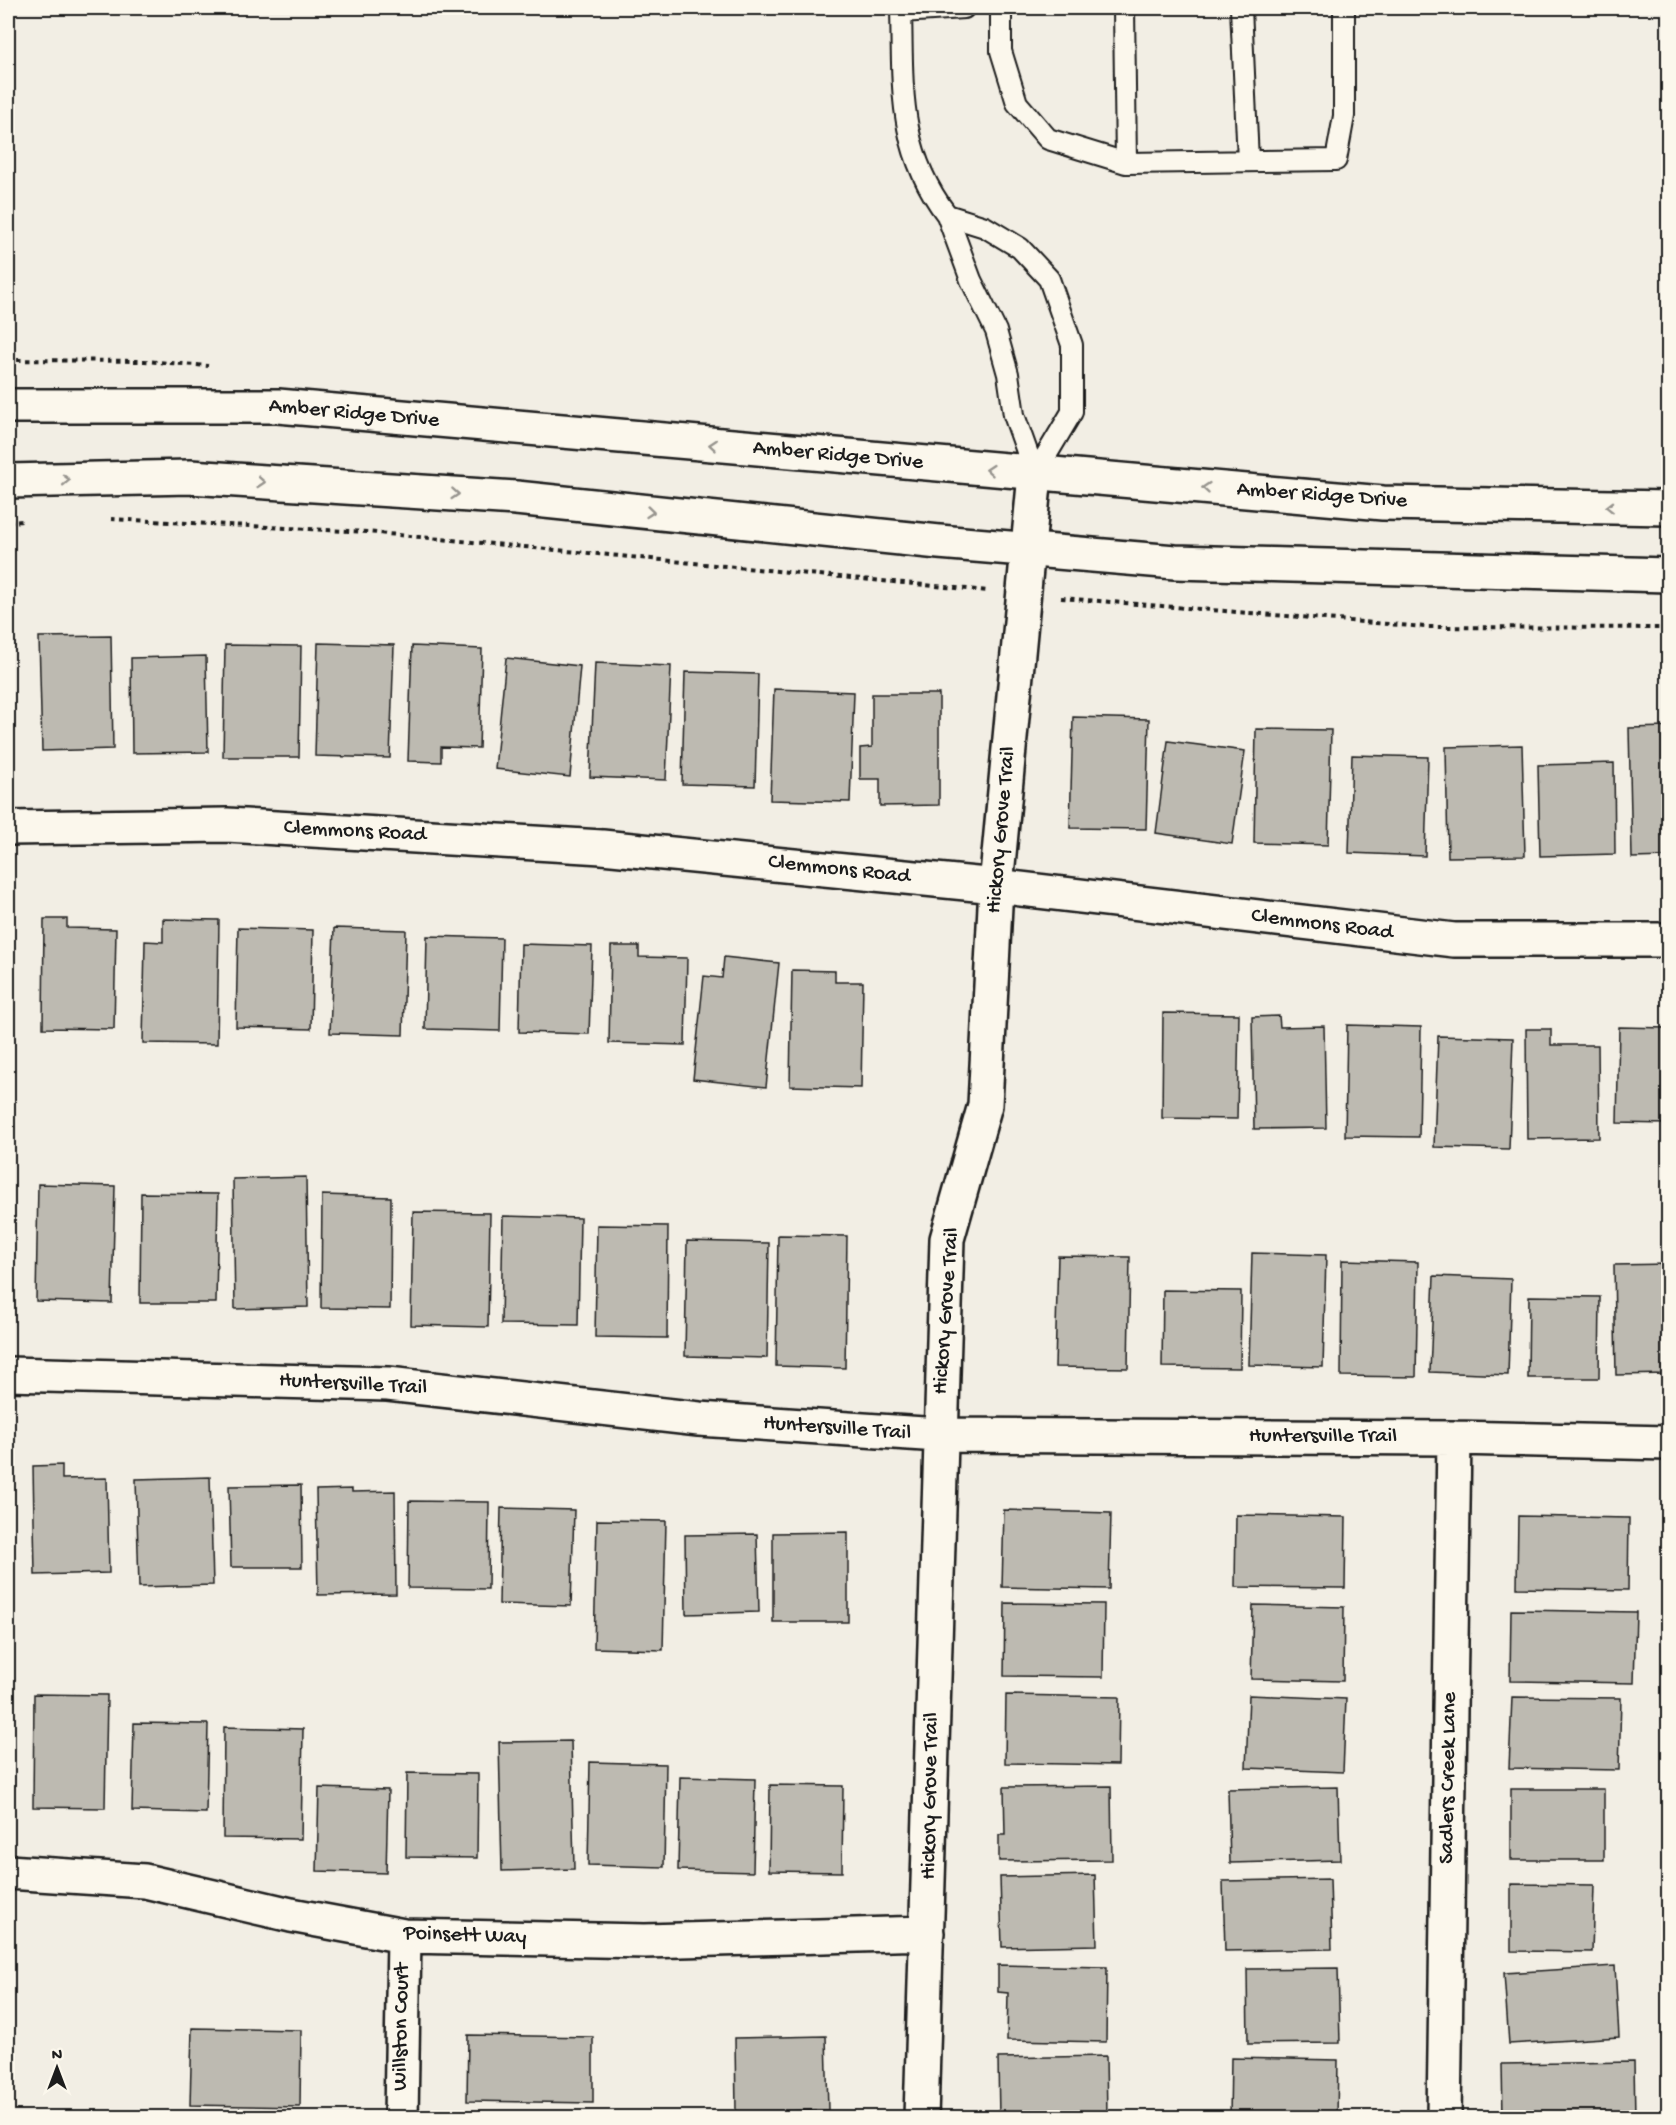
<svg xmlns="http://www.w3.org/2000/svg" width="1676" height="2125" font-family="'Gochi Hand',sans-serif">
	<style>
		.building { fill: #bdbab1; stroke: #1c1c1c; stroke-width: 1.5 }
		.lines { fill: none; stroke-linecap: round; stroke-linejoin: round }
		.lane-casing { stroke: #1c1c1c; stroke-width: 24 }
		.street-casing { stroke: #1c1c1c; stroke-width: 38 }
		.secondary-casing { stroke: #1c1c1c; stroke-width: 38 }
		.path { stroke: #1c1c1c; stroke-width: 4; stroke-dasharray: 4.5 4.5; stroke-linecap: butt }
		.lane { stroke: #fbf7ec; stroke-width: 20 }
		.street { stroke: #fbf7ec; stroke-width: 33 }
		.secondary { stroke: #fbf7ec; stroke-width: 33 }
		.oneway { stroke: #97948e }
		.labels { text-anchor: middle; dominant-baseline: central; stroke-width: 4.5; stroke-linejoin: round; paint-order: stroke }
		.street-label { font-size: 22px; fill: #1c1c1c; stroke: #fbf7ec }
	</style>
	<rect width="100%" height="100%" fill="#f2eee4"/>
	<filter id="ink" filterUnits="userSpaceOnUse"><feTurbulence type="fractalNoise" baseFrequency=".0167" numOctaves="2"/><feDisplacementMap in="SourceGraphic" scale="12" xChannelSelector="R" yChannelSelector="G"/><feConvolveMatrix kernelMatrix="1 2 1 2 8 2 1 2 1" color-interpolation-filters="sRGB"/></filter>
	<g filter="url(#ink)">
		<path class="building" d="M111,636L113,749L42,751L39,637Z
			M318,643L394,645L390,758L315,756Z
			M225,645L301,646L299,757H223Z
			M412,646L482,649L479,748L441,747V762L408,761Z
			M206,656L208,752L132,753L131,658Z
			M506,658L580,666L570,777L495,769Z
			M595,663L671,666L666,780L590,777Z
			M685,672L758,674L755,786L682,784Z
			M774,689L854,692L850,802L770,800Z
			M872,694H939V805L880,806V779H860V748L872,747Z
			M1073,717L1149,719L1146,829L1070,828Z
			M1668,727V857L1632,858L1629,728Z
			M1256,729L1331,730L1328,845L1254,843Z
			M1168,741L1245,751L1232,844L1156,833Z
			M1522,745L1525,856L1448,857L1446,747Z
			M1352,755L1428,757L1425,856L1349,853Z
			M1614,763L1615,854L1540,856L1538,765Z
			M44,919H67V928L116,929L114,1029L43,1028Z
			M163,919L219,920L217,1044L143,1043L145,941L163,942Z
			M238,928L313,930L311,1029L236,1027Z
			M334,928L406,930L403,1035L330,1033Z
			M427,936L502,938L500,1031L425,1029Z
			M521,944L592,946L589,1034L519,1032Z
			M611,946H639V957L687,958L685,1045L609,1043Z
			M724,957L779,963L766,1087L693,1079L704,976L722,978Z
			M792,970L835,971V982H863L861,1088L790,1086Z
			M1163,1013L1239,1014L1237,1119L1162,1118Z
			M1279,1016L1280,1027L1324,1026L1326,1128L1254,1129L1252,1017Z
			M1347,1025L1421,1027L1419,1137L1345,1136Z
			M1619,1027L1668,1028V1124L1617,1123Z
			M1526,1029H1551V1045H1598L1599,1138L1527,1139Z
			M1438,1036L1513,1038L1509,1149L1434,1147Z
			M306,1177L308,1307L235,1309L233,1179Z
			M38,1184L115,1186L112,1303L36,1301Z
			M141,1193L218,1194L216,1303H140Z
			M322,1195L391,1197L390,1309L321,1308Z
			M413,1212L490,1213L488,1327L411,1325Z
			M503,1216L580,1218L578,1325L501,1324Z
			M597,1225L668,1226L667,1338L595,1337Z
			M778,1235L847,1236L845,1368L776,1366Z
			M687,1241L769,1243L767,1358L685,1356Z
			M1252,1253L1326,1255L1323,1367L1249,1365Z
			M1058,1256L1130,1257L1128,1368L1055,1367Z
			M1342,1260L1418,1262L1416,1377L1341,1376Z
			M1668,1264V1374L1616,1375L1614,1265Z
			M1434,1276L1511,1279L1508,1375L1430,1372Z
			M1163,1290L1241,1291L1240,1368L1162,1367Z
			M1529,1296L1600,1297L1599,1378H1528Z
			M62,1465V1479L107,1478L109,1573L35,1575L33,1466Z
			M210,1477L213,1585L139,1587L136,1479Z
			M301,1485L302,1567H231L229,1486Z
			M352,1489V1492L395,1491L396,1594L318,1595L316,1490Z
			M409,1501L489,1502L488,1589L408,1588Z
			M501,1508L574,1510L571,1606L499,1604Z
			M1004,1510L1111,1513L1109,1589L1002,1587Z
			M1236,1515L1346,1517L1345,1588L1235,1587Z
			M1518,1516L1629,1518L1628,1590L1517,1588Z
			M597,1520L666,1521L663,1650L594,1648Z
			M848,1532V1622H773V1533Z
			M757,1534L759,1612L686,1614L685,1535Z
			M1005,1603L1104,1604L1103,1677L1004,1676Z
			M1253,1605L1344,1607L1343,1681L1251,1679Z
			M1511,1610L1636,1612L1634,1683L1510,1681Z
			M34,1694L107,1695L105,1808L33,1807Z
			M1006,1695L1119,1697L1118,1765L1005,1763Z
			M1249,1695L1346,1699L1343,1772L1246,1768Z
			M1512,1697L1621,1698L1619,1770L1509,1768Z
			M134,1723L208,1724L206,1813L132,1811Z
			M224,1727L303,1729L301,1839L223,1838Z
			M571,1741L574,1869L502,1871L499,1742Z
			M590,1762L666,1764L664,1867L588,1865Z
			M407,1773L478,1774L477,1858L406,1857Z
			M680,1777L755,1779L753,1872L678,1870Z
			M770,1785L843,1786L842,1872L769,1871Z
			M1111,1786L1112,1860L999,1861V1835H1005L1004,1787Z
			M1338,1787L1340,1860L1230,1863L1228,1789Z
			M319,1788L388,1790L386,1873L317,1871Z
			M1511,1789H1604V1860H1511Z
			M1095,1875L1097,1945L1002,1947L1000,1877Z
			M1330,1879L1332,1949L1225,1951L1223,1881Z
			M1511,1884L1594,1885L1592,1952L1511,1951Z
			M998,1965L1107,1967L1106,2042L1007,2040L1008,1993L998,1992Z
			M1615,1966L1619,2037L1509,2044L1504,1973Z
			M1338,1968L1340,2043L1248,2044L1247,1969Z
			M192,2028L301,2030L300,2107L190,2105Z
			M468,2035L593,2037V2103L467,2101Z
			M826,2036L828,2110L736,2112L735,2038Z
			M1106,2056L1107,2118H999L998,2058Z
			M1231,2058L1338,2060L1337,2118H1230Z
			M1634,2062L1635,2118H1503L1502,2064Z"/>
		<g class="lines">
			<g class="lane-casing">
				<path id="lane" d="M901,8C903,86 897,149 947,215
					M1001,8V51L1017,103L1048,139L1126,163L1336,160L1344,116V8
					M1124,8L1126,163
					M1241,8L1248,161
					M901,12L964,8
					M947,215L985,227L1020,248L1049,279L1072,345V412L1035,474L1014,415L1008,374L996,331L971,280Z"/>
			</g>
			<g class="street-casing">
				<path id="street" d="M8,828L227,825L602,847L996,886L1454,940H1668
					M8,1374L388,1384L699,1419L939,1435L1454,1438L1668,1443
					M8,1872L145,1881L291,1915L404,1936L645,1941L927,1933
					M401,2118L404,1936
					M921,2118L947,1239L985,1105L996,886L1035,474
					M1444,2118L1454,1438"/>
			</g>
			<g class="secondary-casing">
				<path id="secondary" d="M8,406H278L1383,503L1668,508
					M8,481L190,477L516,498L939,542L1175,562L1668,575"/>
			</g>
			<path class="path" d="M8,360L145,361L208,366
				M111,519L367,532L988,591
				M8,522L23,521
				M1061,598L1425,627L1668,628"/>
			<use href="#lane" class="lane"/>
			<use href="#street" class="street"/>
			<use href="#secondary" class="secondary"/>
		</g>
		<defs><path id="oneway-chevron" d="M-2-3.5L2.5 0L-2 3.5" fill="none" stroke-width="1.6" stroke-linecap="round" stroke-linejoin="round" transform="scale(1.5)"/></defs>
		<g class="oneway">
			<use href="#oneway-chevron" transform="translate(713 445) rotate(-175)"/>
			<use href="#oneway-chevron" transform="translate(990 470) rotate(-175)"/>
			<use href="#oneway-chevron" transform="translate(66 480) rotate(-1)"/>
			<use href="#oneway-chevron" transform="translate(261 482) rotate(4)"/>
			<use href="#oneway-chevron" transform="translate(1206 488) rotate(-175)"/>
			<use href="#oneway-chevron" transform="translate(455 494) rotate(4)"/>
			<use href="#oneway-chevron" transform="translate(1610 507) rotate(-179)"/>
			<use href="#oneway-chevron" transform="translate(650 512) rotate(6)"/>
		</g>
	</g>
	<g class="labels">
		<g class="street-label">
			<text transform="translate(354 414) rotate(5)">Amber Ridge Drive</text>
			<text transform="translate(838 456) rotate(5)">Amber Ridge Drive</text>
			<text transform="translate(1322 496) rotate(4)">Amber Ridge Drive</text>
			<text transform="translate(1002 830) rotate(-85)">Hickory Grove Trail</text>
			<text transform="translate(355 832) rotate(3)">Clemmons Road</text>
			<text transform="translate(839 870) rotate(6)">Clemmons Road</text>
			<text transform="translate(1322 925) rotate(7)">Clemmons Road</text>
			<text transform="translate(947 1311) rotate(-86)">Hickory Grove Trail</text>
			<text transform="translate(353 1385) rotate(3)">Huntersville Trail</text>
			<text transform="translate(837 1429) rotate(4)">Huntersville Trail</text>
			<text x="1323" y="1437">Huntersville Trail</text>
			<text transform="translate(1449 1778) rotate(-89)">Sadlers Creek Lane</text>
			<text transform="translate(931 1796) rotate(-89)">Hickory Grove Trail</text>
			<text transform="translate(465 1936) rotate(2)">Poinsett Way</text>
			<text transform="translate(402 2027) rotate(-89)">Willston Court</text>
		</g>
	</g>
	<rect width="1676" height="2125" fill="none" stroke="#fbf7ec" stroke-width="30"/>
	<rect x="15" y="15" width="1646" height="2095" fill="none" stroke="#1c1c1c" stroke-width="2" filter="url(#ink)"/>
	<g transform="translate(57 2068)" stroke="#fbf7ec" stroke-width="4.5" paint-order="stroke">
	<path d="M0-4.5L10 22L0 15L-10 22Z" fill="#1c1c1c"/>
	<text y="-9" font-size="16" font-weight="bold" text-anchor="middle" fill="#1c1c1c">N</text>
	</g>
</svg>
